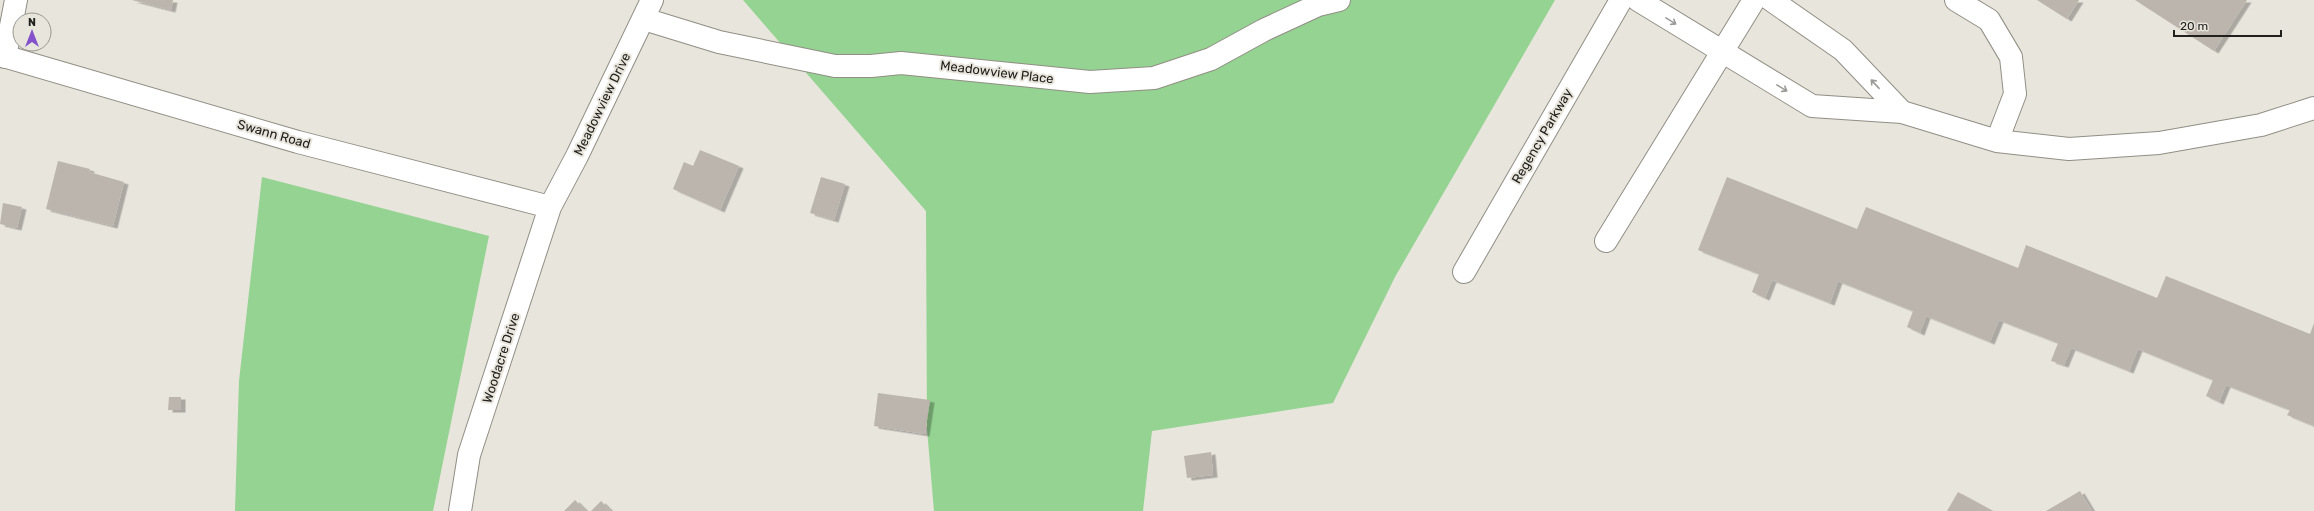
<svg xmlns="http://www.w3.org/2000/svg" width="2314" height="511" font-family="Rubik,sans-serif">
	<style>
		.green { fill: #94d391 }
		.building { fill: #bbb5ad; filter: url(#shadow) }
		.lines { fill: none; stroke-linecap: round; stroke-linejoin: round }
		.minor-casing { stroke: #918e85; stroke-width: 24 }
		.minor { stroke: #fff; stroke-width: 22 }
		.oneway { stroke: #9b9b99 }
		.labels { text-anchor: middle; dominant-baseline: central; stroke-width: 4; stroke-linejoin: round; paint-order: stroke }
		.street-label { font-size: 13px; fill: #21201c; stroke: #e8e5dc }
	</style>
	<defs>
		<filter id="shadow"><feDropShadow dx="4.5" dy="2.5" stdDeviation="0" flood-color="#0004"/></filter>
	</defs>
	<rect width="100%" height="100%" fill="#e8e5dc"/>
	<path class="green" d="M743,0H1555L1395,277L1333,403L1152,431L1143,511H934L927,429L926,211Z
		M262,177L489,236L433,511H235L239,381Z"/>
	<path class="building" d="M132,0H173L171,10Z
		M2037,0H2079L2067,19Z
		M2135,0H2247L2214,51Z
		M700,150L739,166L720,210L673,189L684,162L693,166Z
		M58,161L90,169L89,172L124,182L113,226L46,209Z
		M821,177L845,184L834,220L810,213Z
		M1727,177L1857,229L1866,207L2018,268L2026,245L2157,298L2166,276L2310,334L2314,323V426L2287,415L2290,410L2226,385L2219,402L2206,396L2213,380L2138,349L2129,371L2071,348L2064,365L2051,361L2058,343L1999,320L1990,342L1926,316L1920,333L1907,327L1913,311L1838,281L1830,303L1772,280L1765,298L1752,292L1759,274L1698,250Z
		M3,203L22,207L17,228L0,224Z
		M878,393L930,400L925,434L874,426Z
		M169,397H181V410H168Z
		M1211,452L1213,475L1187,478L1184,456Z
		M2080,491L2092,511H2046Z
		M1958,492L1993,511H1947Z
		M575,500L586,511H564Z
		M601,501L611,511H591Z"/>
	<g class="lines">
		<g class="minor-casing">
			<path id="minor" d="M1638,0L1812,106L1902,112L1997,141L2069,149L2159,143L2261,125L2314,108
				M1771,0L1843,50L1902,112
				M1956,0L1989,20L2011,57L2015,94L1997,141
				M644,19L719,42L835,66H871L901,63L1090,82L1154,78L1211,59L1264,30L1318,5L1339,0
				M0,55L298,142L550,207
				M5,57L16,0
				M1606,241L1754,0
				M1464,272L1621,0
				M460,511L469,455L550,207L577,156L652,0"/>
		</g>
		<use href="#minor" class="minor"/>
	</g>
	<defs><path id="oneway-shaft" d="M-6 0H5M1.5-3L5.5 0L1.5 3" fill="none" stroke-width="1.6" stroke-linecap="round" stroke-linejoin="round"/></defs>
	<g class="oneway">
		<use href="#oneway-shaft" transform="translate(1671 21) rotate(32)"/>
		<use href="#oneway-shaft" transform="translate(1875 84) rotate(-133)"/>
		<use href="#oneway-shaft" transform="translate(1782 88) rotate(31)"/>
	</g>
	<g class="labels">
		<g class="street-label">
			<text transform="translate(997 72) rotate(7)">Meadowview Place</text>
			<text transform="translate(602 104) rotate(-64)">Meadowview Drive</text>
			<text transform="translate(274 134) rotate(16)">Swann Road</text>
			<text transform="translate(1542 136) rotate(-60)">Regency Parkway</text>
			<text transform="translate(501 358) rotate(-72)">Woodacre Drive</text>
		</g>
	</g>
	<g transform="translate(32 32)"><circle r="19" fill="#e8e5dc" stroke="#98968f"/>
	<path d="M0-3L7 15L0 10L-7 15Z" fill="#8352cb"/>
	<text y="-6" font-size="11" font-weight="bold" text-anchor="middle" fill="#21201c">N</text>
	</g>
	<path d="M2174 30v6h107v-6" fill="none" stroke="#21201c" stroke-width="2"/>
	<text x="2180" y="30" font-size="12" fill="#21201c" stroke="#e8e5dc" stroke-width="3" paint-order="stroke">20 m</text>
</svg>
